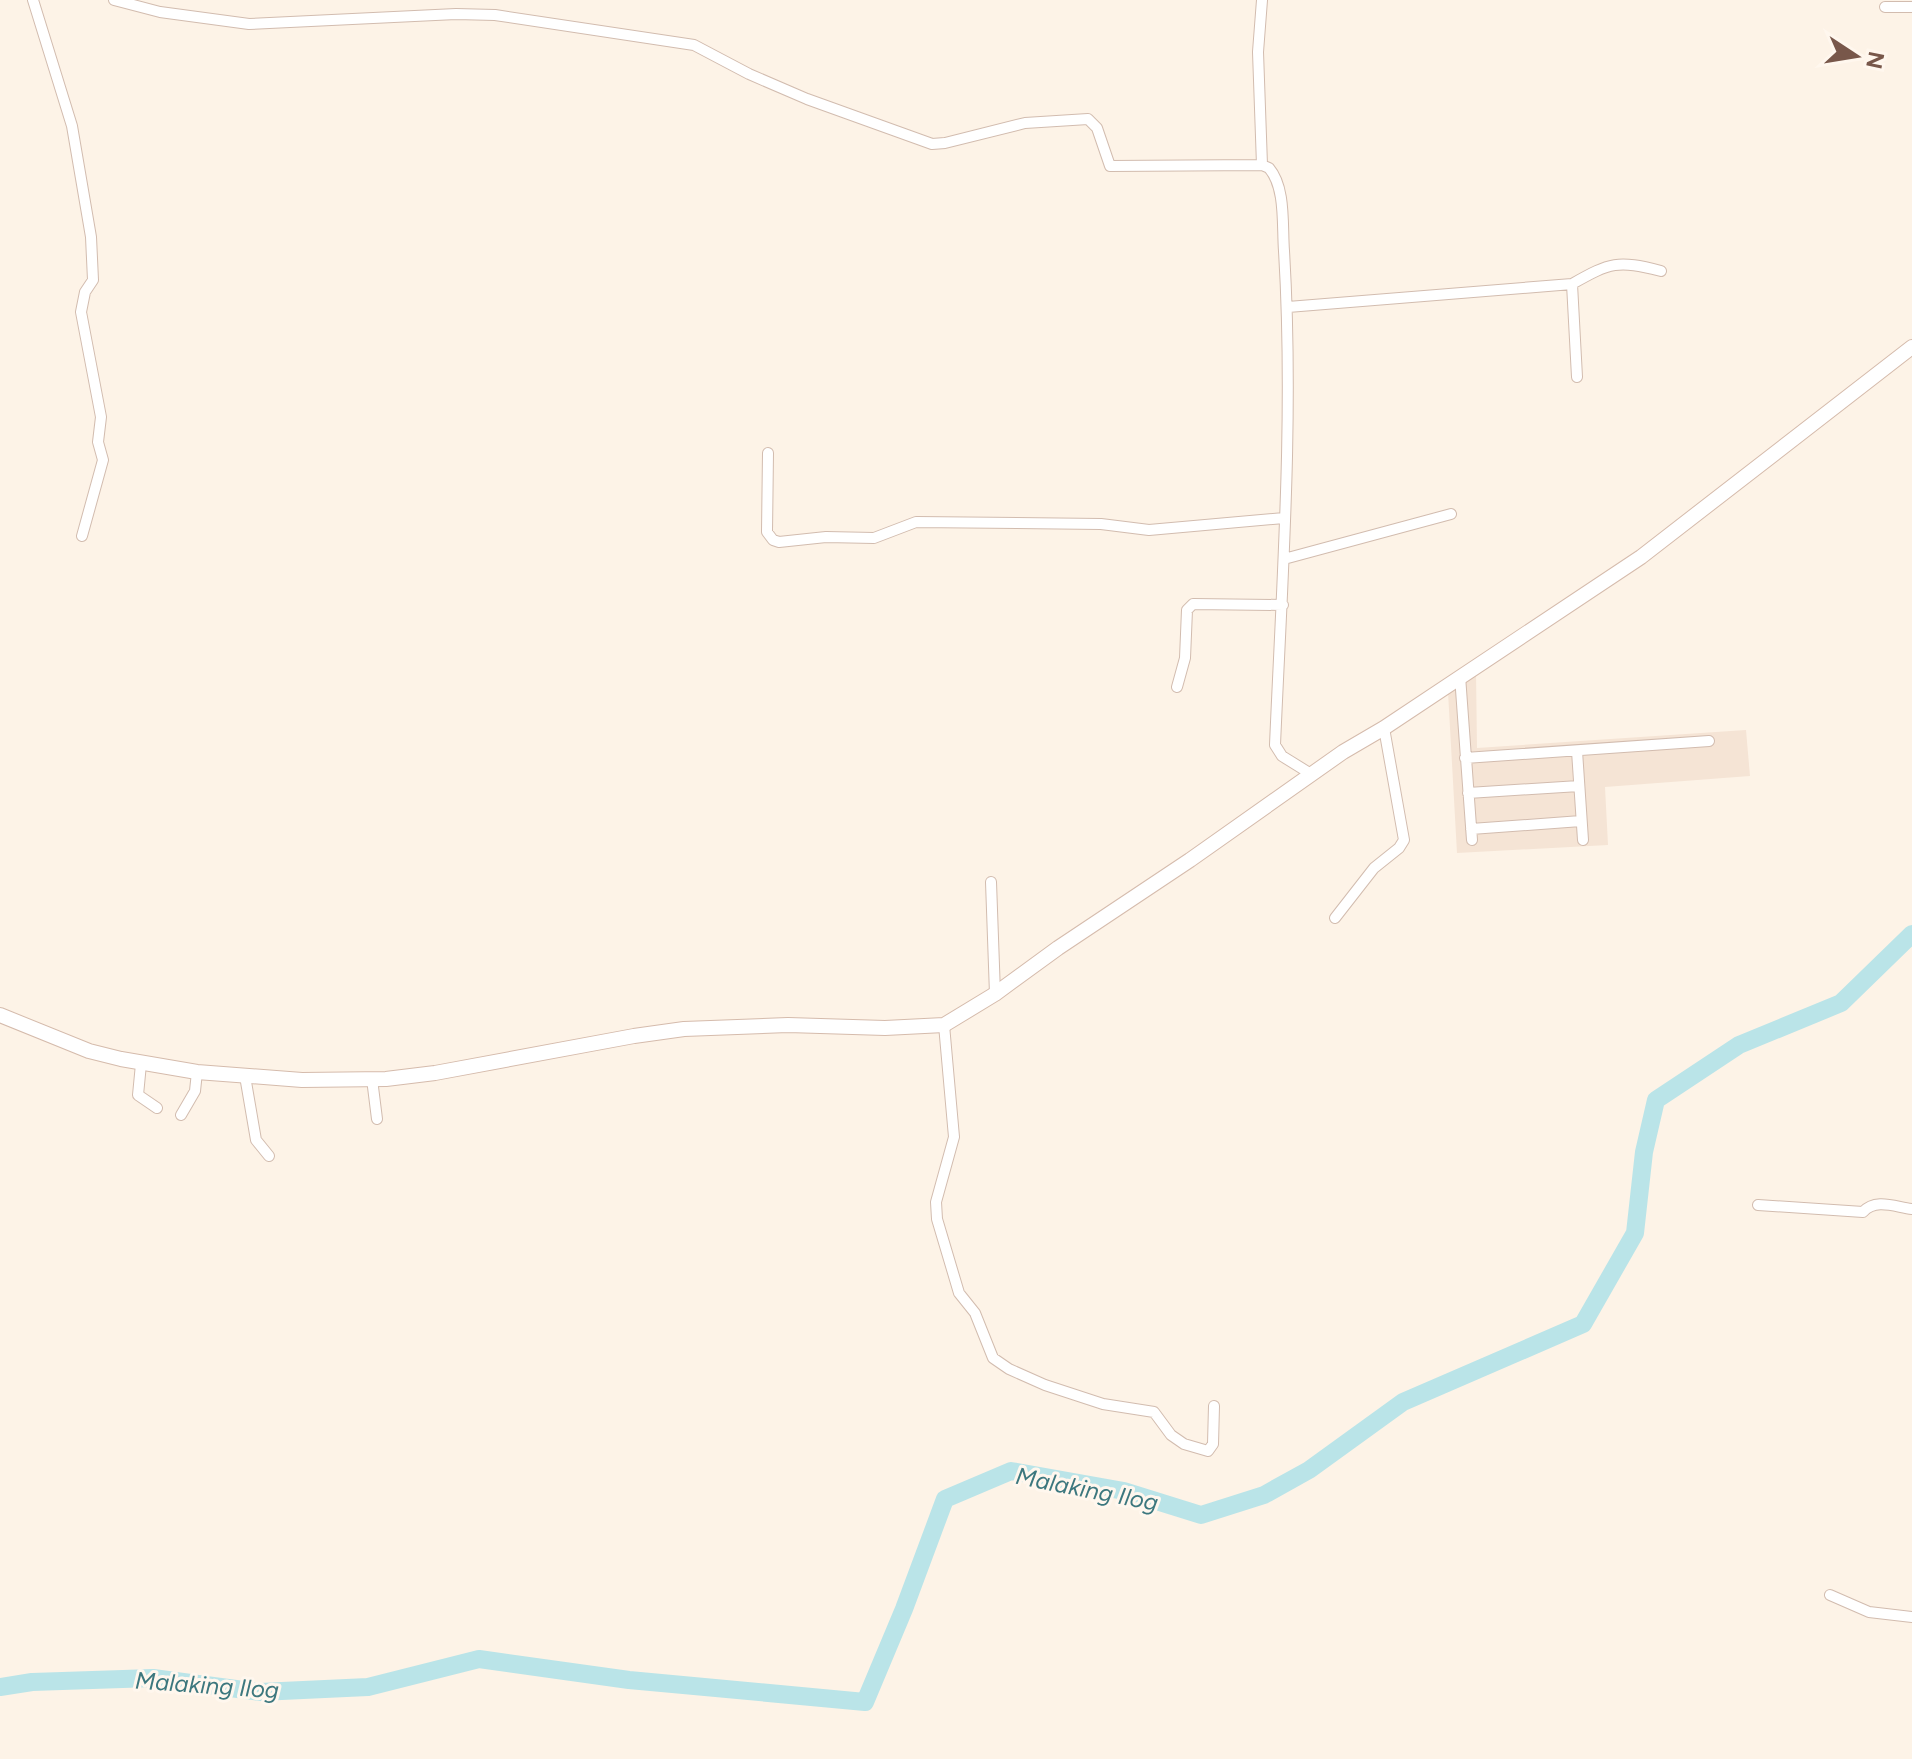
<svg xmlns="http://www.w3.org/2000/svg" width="1912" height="1759" font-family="Figtree,sans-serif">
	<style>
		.residential { fill: #f5e4d5 }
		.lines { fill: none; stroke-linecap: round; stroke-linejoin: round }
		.river { stroke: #bae4e8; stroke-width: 18 }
		.street-casing { stroke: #d2bcaf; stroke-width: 12 }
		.secondary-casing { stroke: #d5bbac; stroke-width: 16 }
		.street { stroke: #fff; stroke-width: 10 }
		.secondary { stroke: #fff; stroke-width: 14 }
		.labels { text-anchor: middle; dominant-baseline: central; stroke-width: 6; stroke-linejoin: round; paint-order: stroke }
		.water-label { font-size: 24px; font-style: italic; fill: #3c777e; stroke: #fff7ee }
	</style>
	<rect width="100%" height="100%" fill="#fdf3e7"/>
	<path class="residential" d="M1476,672L1477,748L1746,730L1750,776L1605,787L1608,845L1457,853L1448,692Z"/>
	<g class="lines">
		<path class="river" d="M0,1687L32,1682L153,1678L260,1692L368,1687L479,1659L629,1680L865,1702L904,1609L945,1499L1011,1471L1124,1491L1201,1515L1264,1495L1309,1470L1403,1402L1583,1324L1635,1233L1644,1152L1656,1100L1739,1045L1841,1003L1912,934"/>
		<g class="street-casing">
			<path id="street" d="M33,0L72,126L91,237L93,280L85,292L81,312L101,417L98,442L103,460L82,536
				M114,0L160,12L249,24L456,14L495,15L694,45L749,74L807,99L932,144L945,143L1025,123L1088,119L1097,128L1110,166L1262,165L1269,168C1286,188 1282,225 1284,251C1294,415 1282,581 1275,745L1282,756L1311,774
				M1885,7H1912
				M1262,165L1258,52L1262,0
				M1572,284L1577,377
				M1288,307L1572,284C1611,262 1617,260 1661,271
				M768,453L767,532L773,540L779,542L826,537L874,538L916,522L1101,524L1149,530L1284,518
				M1284,559L1451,514
				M1460,676L1472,840
				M1177,687L1185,658L1187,610L1193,604L1283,605
				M1577,751L1583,840
				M1465,758L1709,741
				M1468,793L1579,786
				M1471,829L1581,821
				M991,882L995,994
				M1335,918L1374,868L1399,848L1404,840L1384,728
				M944,1025L954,1137L936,1202L937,1219L959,1293L975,1313L993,1358L1009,1369L1045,1385L1103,1404L1154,1412L1171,1435L1184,1444L1208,1451L1213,1444L1214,1406
				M141,1064L138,1095L157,1108
				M245,1076L256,1140L269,1156
				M372,1079L377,1119
				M181,1115L195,1091L197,1072
				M1758,1205L1863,1212C1876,1198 1895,1207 1912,1209
				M1830,1595L1869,1612L1912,1617"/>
		</g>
		<g class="secondary-casing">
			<path id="secondary" d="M0,1015L89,1051L121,1059L197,1072L302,1080L386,1079L435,1073L634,1036L684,1029L788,1025L885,1028L944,1025L995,994L1058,948L1190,860L1343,752L1384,728L1641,557L1912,347"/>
		</g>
		<use href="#street" class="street"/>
		<use href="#secondary" class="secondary"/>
	</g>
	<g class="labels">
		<g class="water-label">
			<text transform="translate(1087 1489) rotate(11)">Malaking Ilog</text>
			<text transform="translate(207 1685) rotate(4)">Malaking Ilog</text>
		</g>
	</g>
	<g transform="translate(1856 56) rotate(102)" stroke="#fff7ee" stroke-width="6" paint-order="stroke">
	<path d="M0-6L14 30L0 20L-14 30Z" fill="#78574a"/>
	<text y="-12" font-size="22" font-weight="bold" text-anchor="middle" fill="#78574a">N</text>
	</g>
</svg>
